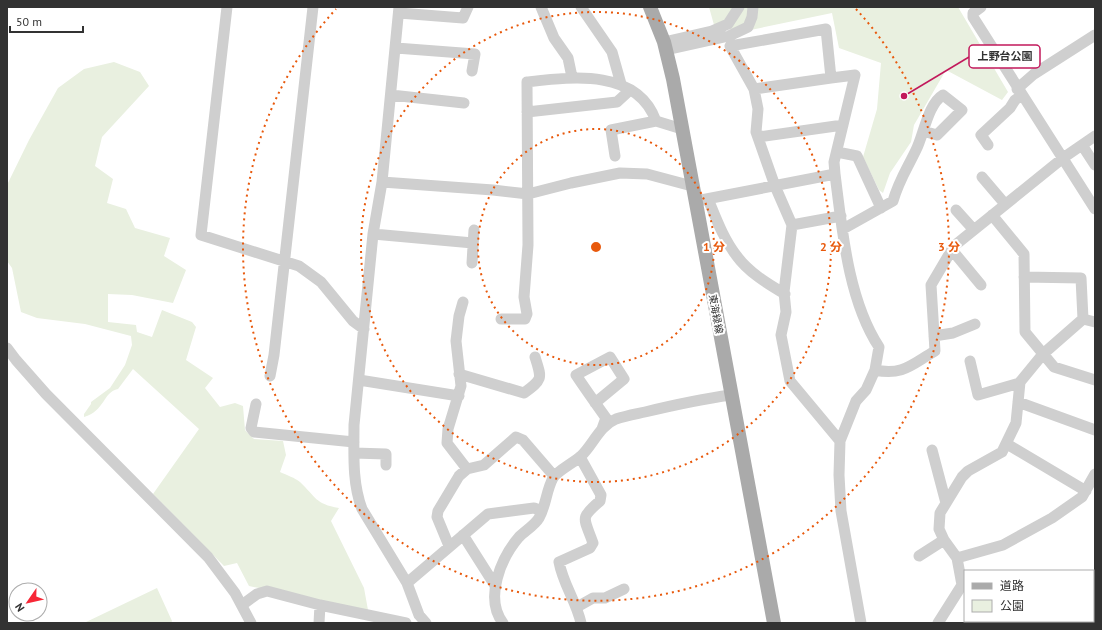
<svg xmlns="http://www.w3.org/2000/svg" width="1102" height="630" font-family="'PT Sans','Noto Sans JP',sans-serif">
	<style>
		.green { fill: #e9f0e0 }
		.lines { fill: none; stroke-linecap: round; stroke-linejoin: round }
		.minor { stroke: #cfcfcf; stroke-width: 11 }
		.major { stroke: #aaa; stroke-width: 14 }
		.ring { fill: none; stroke: #e8590c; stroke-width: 2; stroke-dasharray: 2 4 }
		.labels { text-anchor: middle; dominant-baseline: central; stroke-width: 4; stroke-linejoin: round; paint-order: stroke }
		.street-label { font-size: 10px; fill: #323232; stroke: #fff }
		.centre { fill: #e8590c; stroke: #fff; stroke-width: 2 }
		.ring-label { font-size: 12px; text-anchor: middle; font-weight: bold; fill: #e8590c; stroke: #fff; stroke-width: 4; stroke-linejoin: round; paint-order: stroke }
		.leader { fill: none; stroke: #c2185b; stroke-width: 1.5 }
		.callout-dot { fill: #c2185b; stroke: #fff; stroke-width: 1.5 }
		.callout { fill: #fff; stroke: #c2185b; stroke-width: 1.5 }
		.callout-label { font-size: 11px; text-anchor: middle; font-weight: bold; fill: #323232 }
	</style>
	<rect width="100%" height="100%" fill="#fff"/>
	<path class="green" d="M709,7H958L1008,92L1002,100L946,70L914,125L911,142L890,173L883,193L879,190L863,157L877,109L881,63L839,48L832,13L741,32L714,25Z
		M114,62L140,72L149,86L102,137L95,166L113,179L107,203L126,209L135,228L170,238L164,256L186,270L173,303L132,295L108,294V322L136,325L137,332L152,337L162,310L192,322L196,327L186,360L213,378L205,388L220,407L235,403L243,406L245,430L254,439L283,441L286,455L280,472C287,475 295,478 300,482C316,497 315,504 339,508L331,521L364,588L368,610L249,586L237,563L224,566L153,494L199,429L133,369L118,389C103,392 105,411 84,417V414L91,404V402L110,388L125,365L132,345L131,336L85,324L37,318L21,312L12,268L7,261V185L29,140L58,88L84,69Z
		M157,588L172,621L171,623H84Z"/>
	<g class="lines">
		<path class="minor" d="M227,7L201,235L299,266L321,282L353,321L364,329
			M399,7L382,182L373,234L354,425C354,453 352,483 362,509L407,583L419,615L426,623
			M541,7L554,38L568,58L572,77
			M581,7L612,52L621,84
			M981,7L973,13V17L1095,209
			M399,13L463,18L468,7
			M664,42L712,31L728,24L739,7
			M396,48L475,54L472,71
			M666,50L729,36L748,27L752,17L753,7
			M754,89L831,78
			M1017,89L1034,74L1095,35
			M391,95L464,103
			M527,112L617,102L630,90
			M758,137L843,125
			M988,145L981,135L1010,108L1015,100L1021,96
			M1082,145L1095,165
			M837,152L857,156L881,208
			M615,156L611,130L656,121L682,129
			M982,177L1005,204
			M382,182L493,190L528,194L571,183L620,173L647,174L692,186
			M708,199C716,218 723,238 736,255C748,272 768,284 785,294
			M696,201L835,174
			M956,210L974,230
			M992,215L1024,254L1025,332L1054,367L1095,380
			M792,225L841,216
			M843,229L893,201C899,180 907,169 916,150C924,134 928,104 943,95L962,110L937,135L923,131
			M373,234L473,243
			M952,250L981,285
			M472,263L474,230
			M1024,277L1081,278L1083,319
			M463,302L459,316L456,341L461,386L448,429L447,443L467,469
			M501,319H525L527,314L524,297L528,245L527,82C571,77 637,68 656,121
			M934,336L953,333L975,324
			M7,348L16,360L46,394L208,557L235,593L251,623
			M970,361L978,395L1020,383
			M875,370C903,376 912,364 935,351L931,285L954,246L1063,158L1095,136
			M459,374L524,393C543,379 542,379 535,357
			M270,376L274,355L313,7
			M359,380L459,396
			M1018,402L1095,430
			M595,403L624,379L610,357L576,375C586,390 596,404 606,418L602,429
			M256,404L251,428L254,432L354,442
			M840,441L790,381L781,335L786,312L784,292L792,225L775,186L756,132L758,109L754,89L730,46L826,29L831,78L855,75L834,162L835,174C842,229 848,300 879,347L875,370L866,390L856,401L840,441L839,475L841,511L861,623
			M1007,444L1086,491
			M932,450L946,503
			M354,453L386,454V465
			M580,457L601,495L600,501C579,519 584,517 593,543L590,548L559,562C563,584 576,601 581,623
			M463,535L496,587
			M449,546L437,517L438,511L459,476L467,469L484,465L516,437L523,440L554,476
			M919,556L944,540
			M957,558L1003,545L1052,518L1082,497L1095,474
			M407,583L488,514L534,508L542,511
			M242,605L257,594L267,591L320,605L406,623
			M577,607L593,598H605L624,589
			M319,623L320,605
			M503,623C484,598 501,558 519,537C525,531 535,525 539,518C546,506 546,491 553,478C557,471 575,462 581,456C593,445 599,426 616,419C625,416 636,414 645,412C674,405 702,399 731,395
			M938,623L962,585L957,558L944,540L939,529L940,513L962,477L968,471L1002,452L1016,423L1020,382L1043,354L1083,319L1095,322"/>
		<path class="major" d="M650,7L664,42L673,79L774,623"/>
	</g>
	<g class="ring">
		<circle cx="596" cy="247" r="118"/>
		<circle cx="596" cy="247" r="235"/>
		<path d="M856 9A353 353 0 1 1 336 9"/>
	</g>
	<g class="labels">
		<g class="street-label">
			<text transform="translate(716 314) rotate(80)">東海緑線</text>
		</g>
	</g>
	<circle cx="596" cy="247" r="6" class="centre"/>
	<g class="ring-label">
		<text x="714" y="251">1 分</text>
		<text x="831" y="251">2 分</text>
		<text x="949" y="251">3 分</text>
	</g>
	<path class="leader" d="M904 96L969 57"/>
	<circle class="callout-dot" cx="904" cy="96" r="4"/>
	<rect class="callout" x="969" y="45" width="71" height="23" rx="4"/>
	<g class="callout-label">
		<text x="1005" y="60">上野台公園</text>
	</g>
	<rect width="1102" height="630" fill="none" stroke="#323232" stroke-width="16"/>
	<rect x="964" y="570" width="130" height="52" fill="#ffffff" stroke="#adadad"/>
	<rect x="972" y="583" width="20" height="6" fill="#aaaaaa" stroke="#adadad"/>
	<text x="1000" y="590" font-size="12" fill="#323232">道路</text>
	<rect x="972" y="600" width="20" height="12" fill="#e9f0e0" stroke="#adadad"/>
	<text x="1000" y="610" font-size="12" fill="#323232">公園</text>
	<g transform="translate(28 602) rotate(236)"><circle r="19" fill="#ffffff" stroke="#adadad"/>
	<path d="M0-3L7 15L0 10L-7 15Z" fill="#f72736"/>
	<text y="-6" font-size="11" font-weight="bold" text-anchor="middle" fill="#323232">N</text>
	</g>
	<path d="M10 26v6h73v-6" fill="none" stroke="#323232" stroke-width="2"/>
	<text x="16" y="26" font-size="12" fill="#323232" stroke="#ffffff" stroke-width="3" paint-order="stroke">50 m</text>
</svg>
